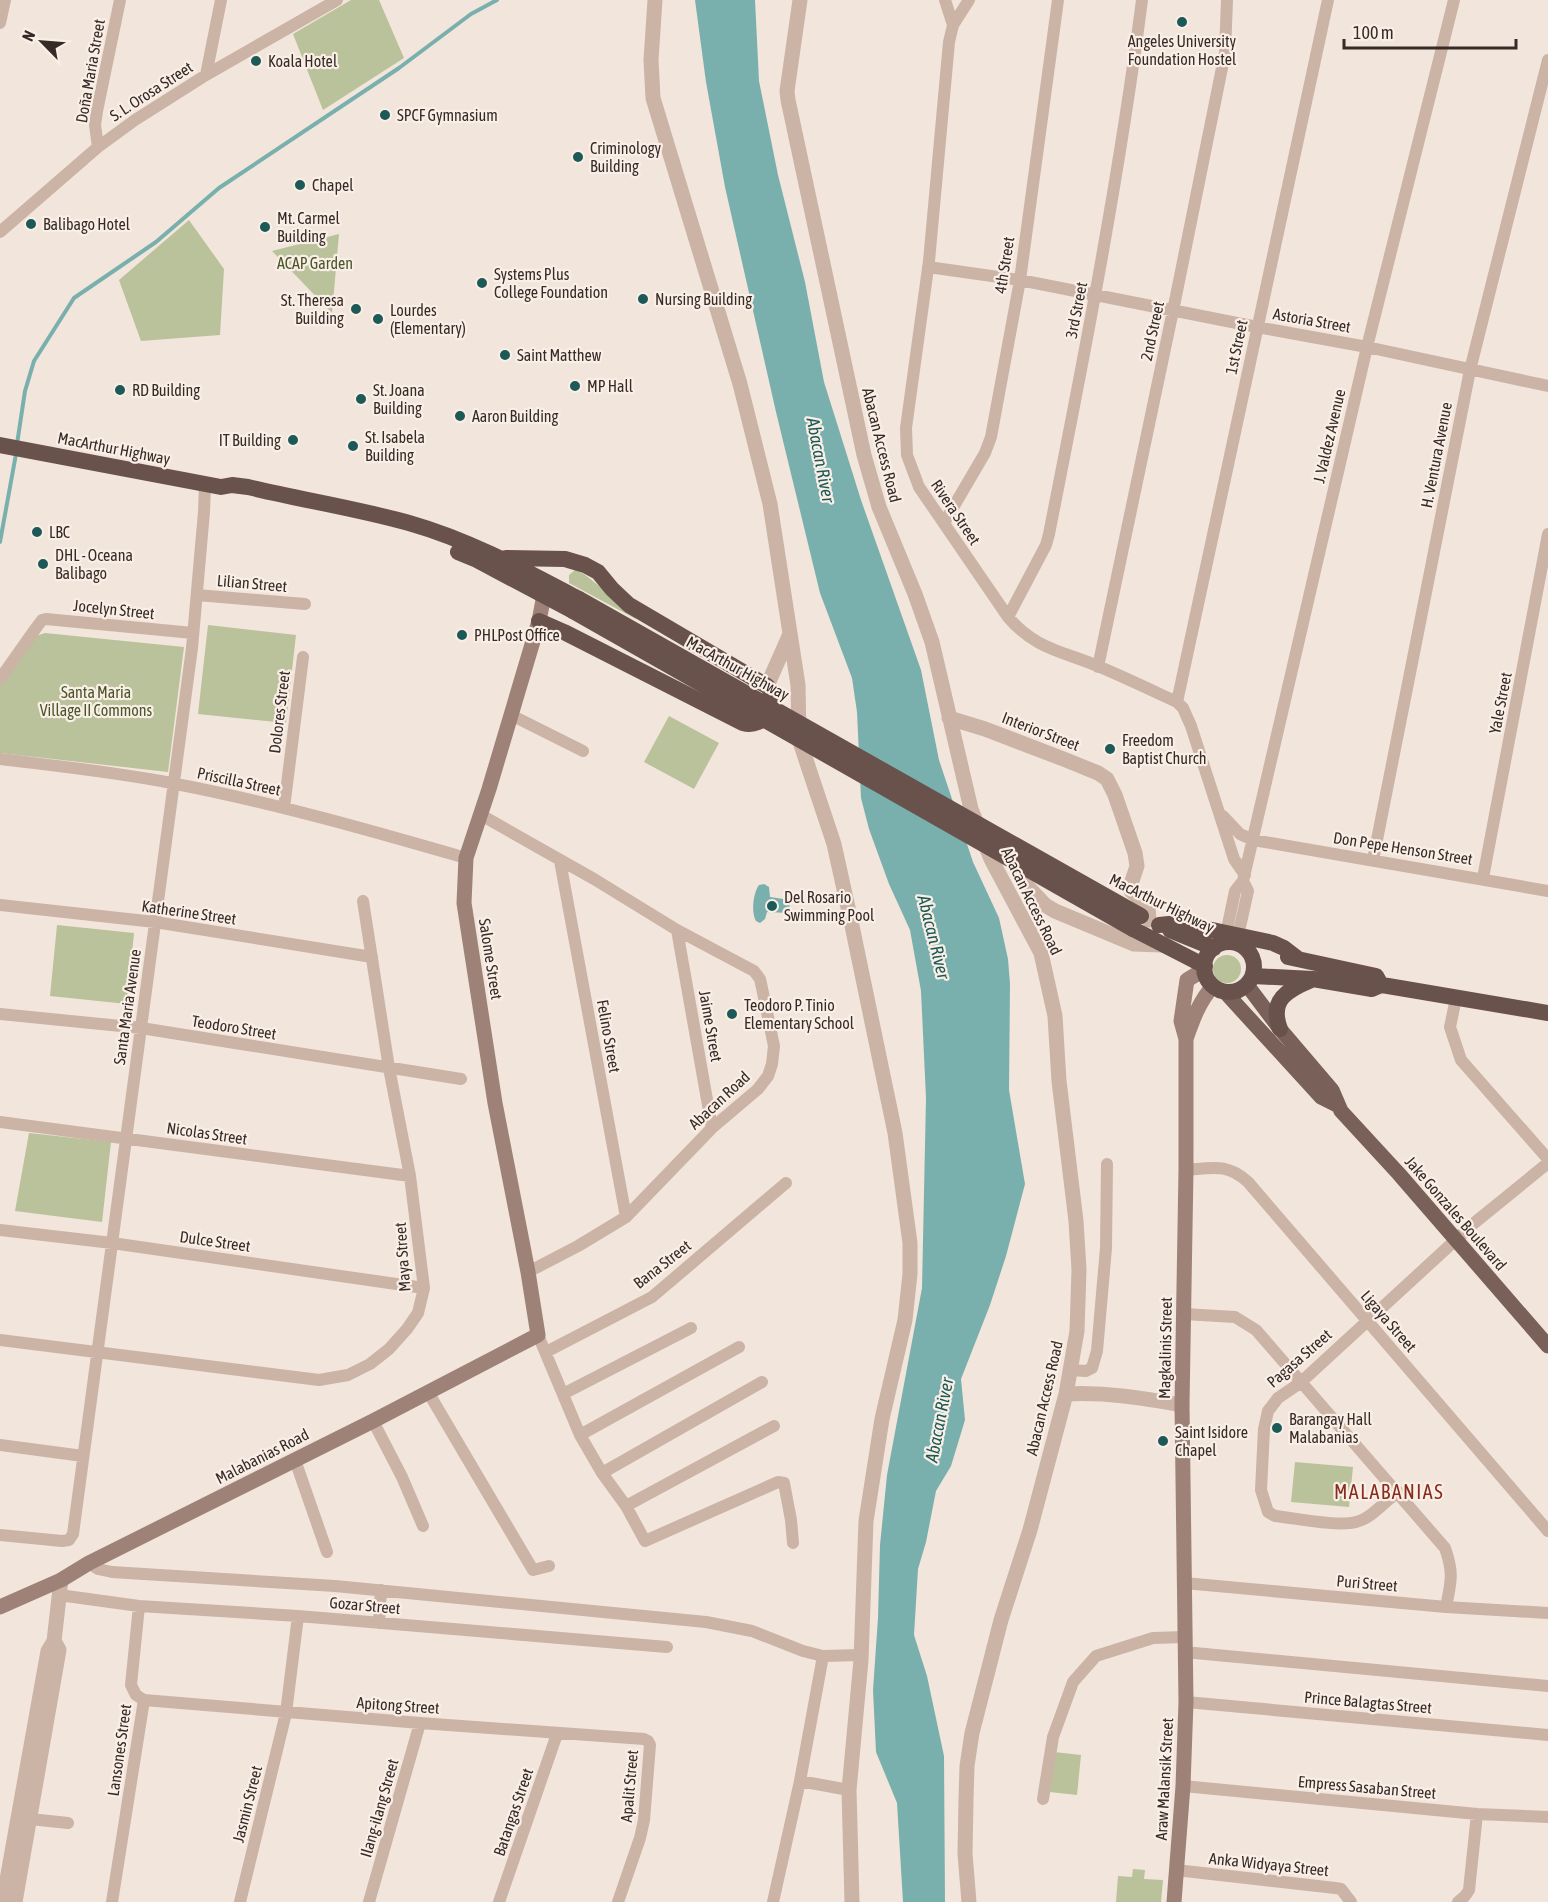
<svg xmlns="http://www.w3.org/2000/svg" width="1548" height="1902" font-family="'Asap Condensed',sans-serif">
	<style>
		.green { fill: #b9c29a }
		.water { fill: #79b0ad }
		.lines { fill: none; stroke-linecap: round; stroke-linejoin: round }
		.stream { stroke: #79b0ad; stroke-width: 4 }
		.minor { stroke: #cbb3a6; stroke-width: 12 }
		.tertiary { stroke: #cbb3a6; stroke-width: 15 }
		.secondary { stroke: #9e8278; stroke-width: 15 }
		.primary { stroke: #796058; stroke-width: 15 }
		.trunk { stroke: #68524b; stroke-width: 16 }
		.trunk-bridge { stroke: #68524b; stroke-width: 16 }
		.poi-dot { fill: #1c5957; stroke: #faefe7; stroke-width: 2 }
		.labels { text-anchor: middle; dominant-baseline: central; stroke-width: 4.5; stroke-linejoin: round; paint-order: stroke }
		.poi-label { font-size: 16px; fill: #372b27; stroke: #faefe7; text-anchor: start }
		.street-label { font-size: 16px; fill: #372b27; stroke: #faefe7 }
		.park-label { font-size: 16px; fill: #4a562a; stroke: #faefe7 }
		.water-label { font-size: 18px; font-style: italic; fill: #1c5957; stroke: #faefe7 }
		.quarter-label { font-size: 20px; letter-spacing: 1.5px; fill: #882d1e; stroke: #faefe7 }
	</style>
	<rect width="100%" height="100%" fill="#f2e5db"/>
	<path class="green" d="M351,0H379L404,58L323,110L293,34Z
		M189,220L224,269L220,335L141,341L119,280Z
		M339,234L332,313L272,251Z
		M575,570L584,574L632,612L636,619L569,583V575Z
		M208,625L296,635L286,723L198,714Z
		M45,633L184,647L168,772L0,753V683L36,636Z
		M669,716L719,743L694,789L644,762Z
		M57,925L134,933L127,1004L50,996Z
		M1213 969a14 14 0 1 1 28 0a14 14 0 1 1-28 0Z
		M29,1133L111,1142L102,1222L15,1211Z
		M1295,1462L1353,1467L1349,1507L1291,1502Z
		M1054,1752L1081,1755L1077,1795L1050,1792Z
		M1133,1869L1145,1870L1144,1879L1163,1880L1161,1902H1116L1118,1876L1132,1877Z"/>
	<path class="water" d="M695,0H755L759,81L778,175L805,282L824,382L861,500L921,670L939,760L973,862L999,918L1008,959L1010,984L1009,1090L1025,1184L1006,1256L990,1305L961,1379L965,1420L951,1466L936,1491L926,1542L918,1569L914,1635L927,1676L944,1756L945,1902H903L897,1803L876,1752L873,1690L878,1618L880,1545L887,1475L922,1288L926,1098L921,991L910,930L889,884L869,829L861,798L857,712L852,678L820,593L776,412L725,187L706,82Z
		M764,884L769,887L770,897L790,900L789,913L767,912L765,919L760,923L756,921C751,913 753,893 759,885Z"/>
	<g class="lines">
		<path class="stream" d="M17,444L25,391L34,361L74,298L156,242L219,188L399,68L471,14L497,0
			M0,542L16,454"/>
		<path class="minor" d="M945,0L953,25
			M969,0L953,25L949,42L929,261L906,428L907,455L919,487L1008,617C1036,650 1063,651 1100,667C1126,678 1151,690 1177,702L1183,708L1191,726L1234,859L1245,875
			M0,23L5,0
			M206,75L221,0
			M98,147L95,125L97,111L120,0
			M0,232L98,147L135,120L206,75L337,0
			M928,267L1020,280L1257,327L1367,347L1548,386
			M944,523L985,453L991,437L1020,280L1058,0
			M197,595L305,604
			M1008,617L1046,545L1049,534C1084,357 1119,179 1142,0
			M1098,667L1175,301L1225,53L1227,0
			M0,679L36,628L42,620L46,619L193,633
			M1177,702L1328,0
			M511,715L583,751
			M0,759C57,766 115,772 171,783C271,802 369,830 466,858
			M284,808L303,657
			M481,815L594,879L677,930L754,971L760,979L762,988L774,1046L772,1064L768,1076L758,1089L712,1128L626,1217L578,1246L528,1272
			M1223,816L1240,834L1253,840L1548,891
			M1373,860L1470,370L1548,60
			M560,861L626,1217
			M1483,878L1548,534
			M0,905L155,922L372,957
			M677,930L712,1128
			M1226,934L1235,891L1243,881L1367,347L1454,0
			M1238,936L1248,891L1243,881
			M1456,998L1450,1027L1461,1060L1548,1159
			M0,1014L141,1028L461,1079
			M0,1122L410,1176
			M1186,1170C1213,1168 1227,1163 1248,1182L1548,1531
			M0,1230L112,1243L424,1288
			M1184,1314L1235,1317L1256,1330L1445,1548C1454,1573 1451,1582 1446,1607
			M538,1335L580,1435L602,1473L626,1506L645,1541L778,1482L784,1483L791,1520L793,1543
			M0,1340L319,1380L348,1375L370,1364L389,1349L407,1329L418,1313L424,1288L410,1176L389,1068L363,901
			M546,1352L652,1297L786,1183
			M1070,1370L1086,1371L1092,1368L1097,1351L1106,1248L1107,1164
			M428,1392L533,1570L549,1566
			M563,1394L691,1328
			M373,1421L402,1477L423,1526
			M580,1435L739,1347
			M0,1445L83,1456
			M295,1460L327,1552
			M602,1473L762,1382
			M1398,1492C1385,1501 1372,1518 1356,1522C1338,1527 1295,1518 1275,1516L1268,1512L1261,1490L1264,1429L1268,1411L1278,1398L1300,1383L1473,1224L1548,1163
			M626,1506L774,1426
			M0,1535L62,1541L69,1540L73,1534L192,648L204,512L205,484
			M89,1563L98,1569L112,1572L335,1586L706,1622L752,1631L803,1651L823,1656L861,1655
			M1184,1583L1446,1607L1548,1613
			M59,1595L139,1606L298,1616L667,1647
			M139,1606L131,1685L136,1695L144,1700L420,1723L644,1739L648,1741L650,1745L644,1820L640,1838L618,1902
			M379,1623L381,1590
			M1184,1652L1548,1686
			M1186,1702L1548,1735
			M800,1781L849,1790
			M1183,1786L1477,1814L1548,1817
			M1043,1799L1053,1737L1073,1682L1096,1656L1153,1638L1184,1637
			M30,1819L68,1823
			M1176,1870L1335,1888L1341,1889L1351,1902
			M112,1902L144,1700
			M240,1902L286,1713L298,1616
			M369,1902L420,1723
			M499,1902L557,1734
			M773,1902L800,1781L823,1656
			M1458,1902L1465,1896L1469,1890L1477,1814"/>
		<path class="tertiary" d="M655,0L651,60L653,98L740,384L770,504L798,685L799,739L834,844L851,921L895,1133L910,1243V1274L905,1320L882,1419L866,1521L861,1660L849,1790L852,1902
			M800,0L787,91L788,100L864,455L879,507L915,594L932,642L971,809L991,859L1041,953L1055,1016L1059,1081L1076,1221L1079,1270L1077,1331L1066,1394L1030,1530L1001,1620L972,1733L967,1766L966,1799L965,1854L969,1902
			M767,686L790,634
			M949,718L985,729L1066,760L1098,773L1107,779L1115,795L1135,853L1137,866L1130,887L1131,891L1148,906L1149,920
			M1012,857L1028,887L1045,905L1055,911L1134,944L1161,945
			M1066,1394C1106,1392 1143,1398 1182,1405
			M3,1902L48,1651L54,1641L61,1580
			M15,1902L59,1650L54,1641"/>
		<path class="secondary" d="M1186,1039C1193,1019 1199,1002 1213,986
			M0,1607L61,1580L89,1563L373,1421L538,1335L528,1272L495,1103L464,903L466,858L489,789L539,621L544,595
			M1174,1902L1183,1786L1186,1702L1182,1405L1186,1170V1039L1181,1021L1187,980L1205,969"/>
		<path class="primary" d="M1247,985L1280,1029L1332,1090L1341,1111L1399,1174L1548,1346
			M1225,992L1321,1097L1337,1105"/>
		<path class="trunk" d="M0,445L221,487L232,485L248,487C302,500 356,508 409,523C469,540 524,570 579,599
			M458,552L475,559L573,611
			M506,558L565,559L585,565L598,572L612,589L629,605L767,686C783,703 764,729 743,723L564,632L539,621
			M1159,925L1179,923L1273,943L1284,948L1297,958
			M1133,929L1205,966
			M1170,930L1214,948
			M1204 967a25 25 0 1 1 50 0a25 25 0 1 1-50 0Z
			M1288,957L1376,976L1381,985
			M1253,976L1313,979L1372,989L1381,985L1388,986L1548,1013
			M1280,1029C1269,1000 1287,990 1311,980"/>
		<path class="trunk-bridge" d="M579,599L1141,916
			M573,611L1133,929"/>
	</g>
	<g class="poi-dot">
		<circle cx="1182" cy="22" r="6"/>
		<circle cx="256" cy="61" r="6"/>
		<circle cx="385" cy="115" r="6"/>
		<circle cx="578" cy="157" r="6"/>
		<circle cx="300" cy="185" r="6"/>
		<circle cx="31" cy="224" r="6"/>
		<circle cx="265" cy="227" r="6"/>
		<circle cx="482" cy="283" r="6"/>
		<circle cx="643" cy="299" r="6"/>
		<circle cx="356" cy="309" r="6"/>
		<circle cx="378" cy="319" r="6"/>
		<circle cx="505" cy="355" r="6"/>
		<circle cx="575" cy="386" r="6"/>
		<circle cx="120" cy="390" r="6"/>
		<circle cx="361" cy="399" r="6"/>
		<circle cx="460" cy="416" r="6"/>
		<circle cx="293" cy="440" r="6"/>
		<circle cx="353" cy="446" r="6"/>
		<circle cx="37" cy="532" r="6"/>
		<circle cx="43" cy="564" r="6"/>
		<circle cx="462" cy="635" r="6"/>
		<circle cx="1110" cy="749" r="6"/>
		<circle cx="772" cy="906" r="6"/>
		<circle cx="732" cy="1014" r="6"/>
		<circle cx="1277" cy="1428" r="6"/>
		<circle cx="1163" cy="1441" r="6"/>
	</g>
	<g class="labels">
		<g class="poi-label">
			<text x="1182" y="41" text-anchor="middle">Angeles University<tspan x="1182" dy="18">Foundation Hostel</tspan></text>
			<text x="268" y="61">Koala Hotel</text>
			<text x="397" y="115">SPCF Gymnasium</text>
			<text x="590" y="148">Criminology<tspan x="590" dy="18">Building</tspan></text>
			<text x="312" y="185">Chapel</text>
			<text x="277" y="218">Mt. Carmel<tspan x="277" dy="18">Building</tspan></text>
			<text x="43" y="224">Balibago Hotel</text>
			<text x="494" y="274">Systems Plus<tspan x="494" dy="18">College Foundation</tspan></text>
			<text x="655" y="299">Nursing Building</text>
			<text x="344" y="300" text-anchor="end">St. Theresa<tspan x="344" dy="18">Building</tspan></text>
			<text x="390" y="310">Lourdes<tspan x="390" dy="18">(Elementary)</tspan></text>
			<text x="517" y="355">Saint Matthew</text>
			<text x="587" y="386">MP Hall</text>
			<text x="132" y="390">RD Building</text>
			<text x="373" y="390">St. Joana<tspan x="373" dy="18">Building</tspan></text>
			<text x="472" y="416">Aaron Building</text>
			<text x="365" y="437">St. Isabela<tspan x="365" dy="18">Building</tspan></text>
			<text x="281" y="440" text-anchor="end">IT Building</text>
			<text x="49" y="532">LBC</text>
			<text x="55" y="555">DHL - Oceana<tspan x="55" dy="18">Balibago</tspan></text>
			<text x="474" y="635">PHLPost Office</text>
			<text x="1122" y="740">Freedom<tspan x="1122" dy="18">Baptist Church</tspan></text>
			<text x="784" y="897">Del Rosario<tspan x="784" dy="18">Swimming Pool</tspan></text>
			<text x="744" y="1005">Teodoro P. Tinio<tspan x="744" dy="18">Elementary School</tspan></text>
			<text x="1289" y="1419">Barangay Hall<tspan x="1289" dy="18">Malabanias</tspan></text>
			<text x="1175" y="1432">Saint Isidore<tspan x="1175" dy="18">Chapel</tspan></text>
		</g>
		<g class="street-label">
			<text transform="translate(90 71) rotate(-80)">Doña Maria Street</text>
			<text transform="translate(151 91) rotate(-33)">S. L. Orosa Street</text>
			<text transform="translate(1004 265) rotate(-81)">4th Street</text>
			<text transform="translate(1076 310) rotate(-79)">3rd Street</text>
			<text transform="translate(1312 320) rotate(10)">Astoria Street</text>
			<text transform="translate(1152 331) rotate(-78)">2nd Street</text>
			<text transform="translate(1236 347) rotate(-78)">1st Street</text>
			<text transform="translate(1329 436) rotate(-77)">J. Valdez Avenue</text>
			<text transform="translate(882 445) rotate(76)">Abacan Access Road</text>
			<text transform="translate(114 448) rotate(11)">MacArthur Highway</text>
			<text transform="translate(1436 455) rotate(-79)">H. Ventura Avenue</text>
			<text transform="translate(956 512) rotate(56)">Rivera Street</text>
			<text transform="translate(252 583) rotate(5)">Lilian Street</text>
			<text transform="translate(114 609) rotate(6)">Jocelyn Street</text>
			<text transform="translate(738 668) rotate(29)">MacArthur Highway</text>
			<text transform="translate(1500 703) rotate(-79)">Yale Street</text>
			<text transform="translate(279 712) rotate(-83)">Dolores Street</text>
			<text transform="translate(1041 731) rotate(21)">Interior Street</text>
			<text transform="translate(239 781) rotate(12)">Priscilla Street</text>
			<text transform="translate(1403 848) rotate(9)">Don Pepe Henson Street</text>
			<text transform="translate(1032 901) rotate(64)">Abacan Access Road</text>
			<text transform="translate(1162 903) rotate(26)">MacArthur Highway</text>
			<text transform="translate(189 912) rotate(8)">Katherine Street</text>
			<text transform="translate(491 959) rotate(81)">Salome Street</text>
			<text transform="translate(127 1007) rotate(-82)">Santa Maria Avenue</text>
			<text transform="translate(711 1026) rotate(80)">Jaime Street</text>
			<text transform="translate(234 1027) rotate(9)">Teodoro Street</text>
			<text transform="translate(609 1036) rotate(80)">Felino Street</text>
			<text transform="translate(719 1100) rotate(-43)">Abacan Road</text>
			<text transform="translate(207 1133) rotate(8)">Nicolas Street</text>
			<text transform="translate(1456 1213) rotate(49)">Jake Gonzales Boulevard</text>
			<text transform="translate(215 1241) rotate(8)">Dulce Street</text>
			<text transform="translate(402 1257) rotate(-94)">Maya Street</text>
			<text transform="translate(662 1264) rotate(-38)">Bana Street</text>
			<text transform="translate(1389 1321) rotate(49)">Ligaya Street</text>
			<text transform="translate(1165 1348) rotate(-89)">Magkalinis Street</text>
			<text transform="translate(1299 1358) rotate(-41)">Pagasa Street</text>
			<text transform="translate(1044 1398) rotate(-77)">Abacan Access Road</text>
			<text transform="translate(262 1456) rotate(-27)">Malabanias Road</text>
			<text transform="translate(1367 1583) rotate(5)">Puri Street</text>
			<text transform="translate(365 1605) rotate(5)">Gozar Street</text>
			<text transform="translate(1368 1702) rotate(5)">Prince Balagtas Street</text>
			<text transform="translate(398 1705) rotate(4)">Apitong Street</text>
			<text transform="translate(119 1750) rotate(-82)">Lansones Street</text>
			<text transform="translate(1164 1779) rotate(-87)">Araw Malansik Street</text>
			<text transform="translate(629 1786) rotate(-85)">Apalit Street</text>
			<text transform="translate(1367 1787) rotate(5)">Empress Sasaban Street</text>
			<text transform="translate(247 1804) rotate(-76)">Jasmin Street</text>
			<text transform="translate(379 1808) rotate(-74)">Ilang-ilang Street</text>
			<text transform="translate(513 1812) rotate(-71)">Batangas Street</text>
			<text transform="translate(1269 1864) rotate(6)">Anka Widyaya Street</text>
		</g>
		<g class="park-label">
			<text x="315" y="263">ACAP Garden</text>
			<text x="96" y="692">Santa Maria<tspan x="96" dy="18">Village II Commons</tspan></text>
		</g>
		<g class="water-label">
			<text transform="translate(821 460) rotate(79)">Abacan River</text>
			<text transform="translate(934 937) rotate(76)">Abacan River</text>
			<text transform="translate(939 1420) rotate(-79)">Abacan River</text>
		</g>
		<g class="quarter-label">
			<text x="1389" y="1491">MALABANIAS</text>
		</g>
	</g>
	<g transform="translate(42 42) rotate(295)" stroke="#faefe7" stroke-width="4.5" paint-order="stroke">
	<path d="M0-4.5L10 22L0 15L-10 22Z" fill="#372b27"/>
	<text y="-9" font-size="16" font-weight="bold" text-anchor="middle" fill="#372b27">N</text>
	</g>
	<path d="M1344 39v9h172v-9" fill="none" stroke="#372b27" stroke-width="3"/>
	<text x="1353" y="39" font-size="18" fill="#372b27" stroke="#faefe7" stroke-width="4.5" paint-order="stroke">100 m</text>
</svg>
